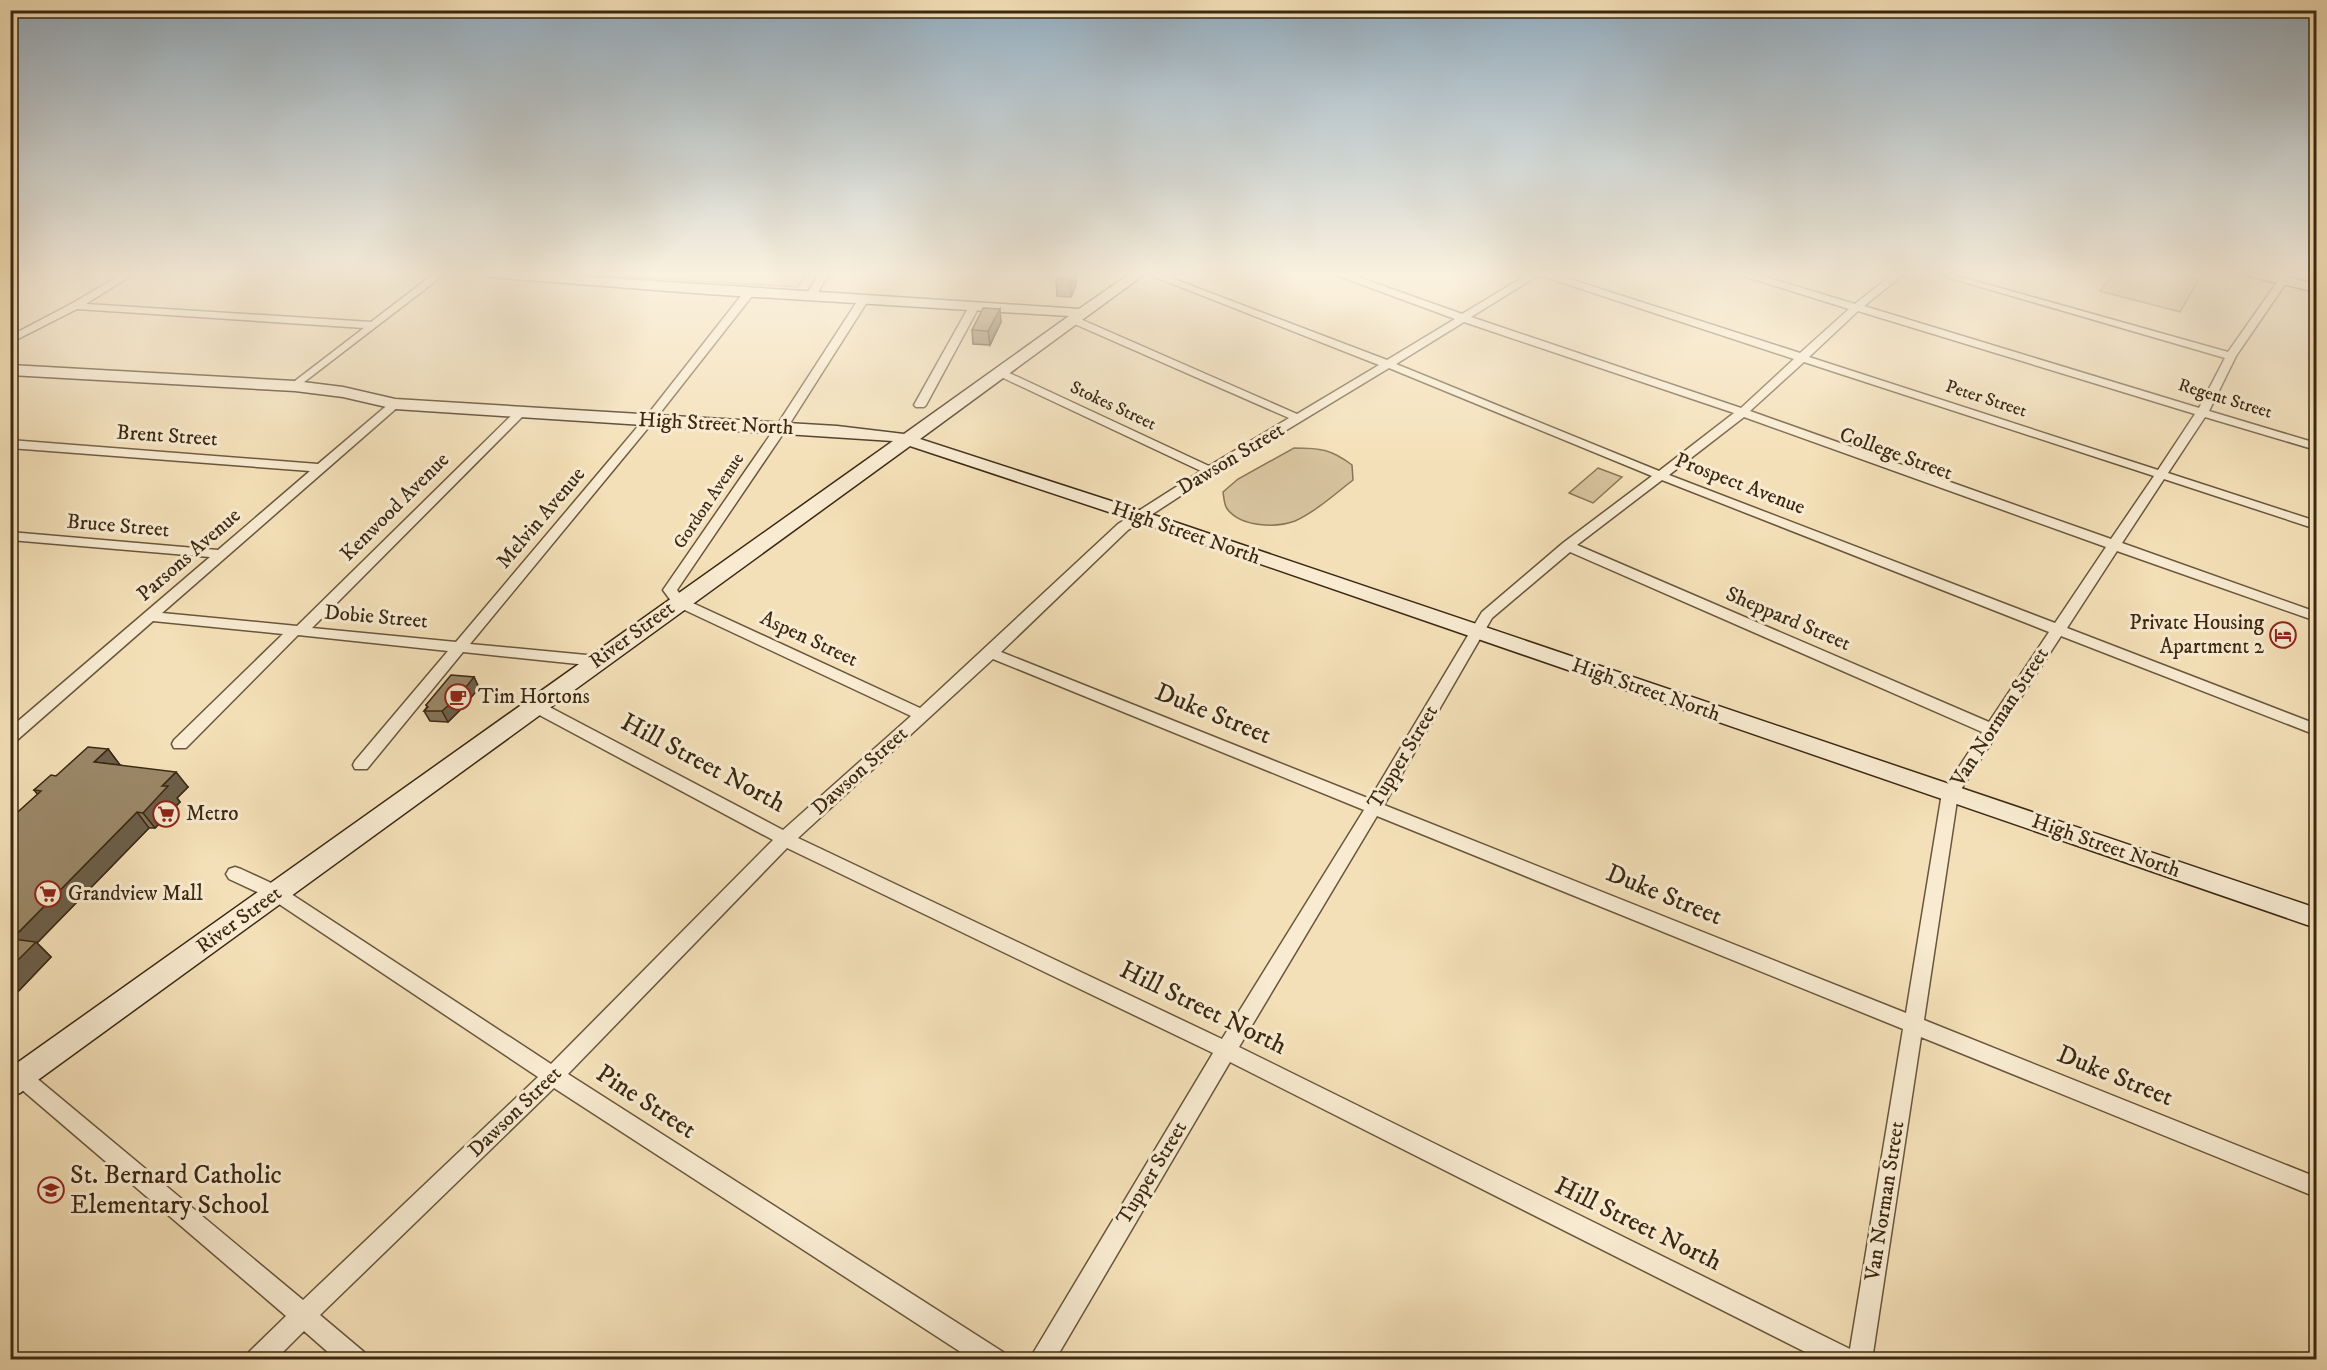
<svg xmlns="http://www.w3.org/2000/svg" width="2327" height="1370" font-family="'IM FELL DW Pica',serif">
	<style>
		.green { fill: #d5c19c; stroke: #887457; stroke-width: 1.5 }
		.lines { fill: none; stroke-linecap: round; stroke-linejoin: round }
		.street-casing { stroke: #69563c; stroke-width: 3 }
		.secondary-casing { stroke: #3b2812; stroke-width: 3 }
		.street { fill: #f8ebd1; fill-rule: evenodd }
		.secondary { fill: #f8ebd1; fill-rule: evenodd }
		.wall { fill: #857559; stroke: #3b2812; stroke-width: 1.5 }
		.shaded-wall { fill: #6c5f49; stroke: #3b2812; stroke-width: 1.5 }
		.building { fill: #9b8868; stroke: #3b2812; stroke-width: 1.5 }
		.labels { text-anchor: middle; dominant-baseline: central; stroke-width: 6; stroke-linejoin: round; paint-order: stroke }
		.far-street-label { font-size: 18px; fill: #3b2812; stroke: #f8ebd1 }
		.street-label { font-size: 21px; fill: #3b2812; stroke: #f8ebd1 }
		.poi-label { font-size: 21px; fill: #3b2812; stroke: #f8ebd1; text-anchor: start }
		.near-street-label { font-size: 26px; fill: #3b2812; stroke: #f8ebd1 }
		.near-poi-label { font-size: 26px; fill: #3b2812; stroke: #f8ebd1; text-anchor: start }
	</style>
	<rect width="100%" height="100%" fill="#f4e0b8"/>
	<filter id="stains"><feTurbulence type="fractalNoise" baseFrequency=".00333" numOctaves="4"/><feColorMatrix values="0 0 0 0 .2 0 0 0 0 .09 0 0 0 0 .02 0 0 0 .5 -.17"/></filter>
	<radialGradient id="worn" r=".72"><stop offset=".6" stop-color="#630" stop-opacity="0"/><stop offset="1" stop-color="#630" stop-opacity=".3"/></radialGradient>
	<path class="green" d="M564,273H807L798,287Z
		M2114,273H2192L2190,277L2199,279L2180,312L2100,291Z
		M1294,448C1320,448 1331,449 1352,465L1353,480C1335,494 1315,512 1295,521C1276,528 1242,527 1228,510C1224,506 1224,498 1223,492L1238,479Z
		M1598,468L1622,477L1593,503L1569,493Z"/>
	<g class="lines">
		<g class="street-casing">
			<path id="street" d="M124,273H135L86,304L371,322L435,273H446L295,389L289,386L291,384L364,328L77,309L10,343V336L71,304Z
				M819,273H829L814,299H806L805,297Z
				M1145,273H1158L1387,360L1455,319L1336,275L1334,273H1347L1462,314L1530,273H1551L1800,353L1849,309L1740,275L1738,273H1752L1855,304L1894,273H1905L1864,306L2199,408L2225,358L1933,273H1947L2228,352L2280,278H2286L2288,280L2236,356L2209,411L2316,443V450L2205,417L2168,473L2316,521V529L2164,479L2122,543L2316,612V621L2117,551L2067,628L2316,724V735L2061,636L1958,794L1924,1020L2316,1177V1197L1921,1037L1872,1360H1821L1230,1062L1055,1360H1029L1213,1053L787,848L568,1074L1003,1352L1007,1360H973L554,1088L320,1315L364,1352L368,1360H337L304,1331L275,1360H245L249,1352L286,1316L14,1083L11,1077L14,1071L21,1068L28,1071L303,1300L538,1077L270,898L229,879L226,874L229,869L235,867L241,869L282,888L551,1064L773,840L530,710L527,706L530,702H540L783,830L911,716L674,605L663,590L775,428L860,297L869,299L787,428L677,590L684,599L920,708L1118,524L1201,471L997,375V371H1005L1209,466L1289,418L1070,322V318H1078L1297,414L1379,365ZM1539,275L1794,359L1741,408L1471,317ZM1858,311L2195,414L2158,470L1809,357ZM1464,322L1734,413L1659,471L1396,364ZM1804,362L2154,476L2111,539L1750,411ZM1389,368L1652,476L1563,543L1482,612L1370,799L1001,652L1128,530L1214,474ZM1744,417L2106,547L2055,623L1669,475ZM1662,480L2049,632L1989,722L1577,545ZM1570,552L1982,732L1942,793L1906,1013L1384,805L1492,618ZM993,659L1364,810L1222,1039L798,838ZM1377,816L1903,1029L1850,1349L1239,1047Z
				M748,291L753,294L752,296L653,422L470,644L597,656L602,658L604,661L602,664L597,666L463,652L367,769H355L353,765L355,761L448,651L298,635L186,748H174L172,744L174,740L283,634L153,621L16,741L10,742V728L210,557L10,540V532L218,550L310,471L10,448V440L318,464L391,402H399V406L162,613L297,626L517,410H525V414L312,628L456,642L645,418L744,292Z
				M971,303L980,305L926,405L924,407H916L914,405Z"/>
		</g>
		<g class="secondary-casing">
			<path id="secondary" d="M482,273H530L1079,309L1131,273H1146L920,439L1145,512L2316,908V928L1133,520L910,446L20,1093L10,1096V1068L893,441L395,409L343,397L295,391L10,375V365L295,381L343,387L395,399L837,426L904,434L1069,316L707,294L489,277Z
				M2246,273H2269L2316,284V292L2248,276Z"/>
		</g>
		<use href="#street" class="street"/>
		<use href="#secondary" class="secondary"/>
	</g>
	<path class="wall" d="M1076,273V284L1071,297L1057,296L1056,279Z
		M1001,322L990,345L973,344L972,330Z
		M474,677L479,688L463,707L448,722L430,721L424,711L427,707L426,705Z
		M108,749L120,765L188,787L177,798L180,802L155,828H149L37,943L51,957L10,1000V819L38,795L34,790L56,776Z"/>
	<path class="shaded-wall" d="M1073,273H1076V284L1071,297L1070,280Z
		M1000,309L1001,322L990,345L988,331Z
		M474,677L479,688L463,707L448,722L442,711Z
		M108,749L120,765L94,762Z
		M176,772L188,787L177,798L180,802L155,828L143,813L162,786Z
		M137,812L149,828L37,943L51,957L10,1000L12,939Z"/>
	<path class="building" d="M1059,273H1073L1070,280L1056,279Z
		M983,308L1000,309L988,331L972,330Z
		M451,675L474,677L458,697L442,711H424L428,707L426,705Z
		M88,747L108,749L94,762L176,772L162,786H168L143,813L137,812L12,939L36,942L10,968V819L41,791L34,790L51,775L56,776Z"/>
	<linearGradient id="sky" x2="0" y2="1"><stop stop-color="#93acbe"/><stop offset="0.59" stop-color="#faf1df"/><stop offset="1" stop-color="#faf1df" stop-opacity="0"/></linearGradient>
	<rect width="2327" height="464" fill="url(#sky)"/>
	<defs>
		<g id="hotel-ring" transform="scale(1.35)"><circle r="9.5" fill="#f8ebd1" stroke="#8f2418" stroke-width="1.5"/><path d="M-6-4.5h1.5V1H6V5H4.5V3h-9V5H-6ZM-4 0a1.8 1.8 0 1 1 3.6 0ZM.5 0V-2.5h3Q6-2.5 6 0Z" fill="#8f2418"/></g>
		<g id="cafe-ring" transform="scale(1.35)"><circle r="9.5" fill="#f8ebd1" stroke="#8f2418" stroke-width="1.5"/><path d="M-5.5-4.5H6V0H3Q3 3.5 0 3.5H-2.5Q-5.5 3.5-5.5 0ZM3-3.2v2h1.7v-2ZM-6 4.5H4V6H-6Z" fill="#8f2418"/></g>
		<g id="supermarket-ring" transform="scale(1.35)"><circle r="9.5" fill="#f8ebd1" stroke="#8f2418" stroke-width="1.5"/><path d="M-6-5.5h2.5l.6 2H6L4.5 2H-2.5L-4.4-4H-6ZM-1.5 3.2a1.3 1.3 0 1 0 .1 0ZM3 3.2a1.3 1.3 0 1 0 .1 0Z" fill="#8f2418"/></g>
		<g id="school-ring" transform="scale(1.35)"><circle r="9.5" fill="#f8ebd1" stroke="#8f2418" stroke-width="1.5"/><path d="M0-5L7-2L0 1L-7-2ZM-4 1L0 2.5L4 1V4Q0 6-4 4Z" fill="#8f2418"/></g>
	</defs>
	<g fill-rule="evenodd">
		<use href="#hotel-ring" x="2283" y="635"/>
		<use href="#cafe-ring" x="458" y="697"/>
		<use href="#supermarket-ring" x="166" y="814"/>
		<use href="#supermarket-ring" x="48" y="894"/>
		<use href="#school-ring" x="51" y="1190"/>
	</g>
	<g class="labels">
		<g class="far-street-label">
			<text transform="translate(1986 399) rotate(18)">Peter Street</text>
			<text transform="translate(2225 399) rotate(17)">Regent Street</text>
			<text transform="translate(1113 406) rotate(25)">Stokes Street</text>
			<text transform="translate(709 501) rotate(-56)">Gordon Avenue</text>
		</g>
		<g class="street-label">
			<text transform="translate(716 424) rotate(3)">High Street North</text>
			<text transform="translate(167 436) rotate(4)">Brent Street</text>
			<text transform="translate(1896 454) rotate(20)">College Street</text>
			<text transform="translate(1231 459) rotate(-31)">Dawson Street</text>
			<text transform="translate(1740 484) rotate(21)">Prospect Avenue</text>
			<text transform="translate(395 507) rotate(-45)">Kenwood Avenue</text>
			<text transform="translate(541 518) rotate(-50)">Melvin Avenue</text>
			<text transform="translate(118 526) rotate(5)">Bruce Street</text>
			<text transform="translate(1186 533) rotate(19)">High Street North</text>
			<text transform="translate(189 555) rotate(-41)">Parsons Avenue</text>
			<text transform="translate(376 617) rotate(5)">Dobie Street</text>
			<text transform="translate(1788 619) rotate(23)">Sheppard Street</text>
			<text transform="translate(632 635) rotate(-36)">River Street</text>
			<text transform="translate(809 639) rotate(25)">Aspen Street</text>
			<text transform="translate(1646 690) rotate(19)">High Street North</text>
			<text transform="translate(2000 717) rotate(-57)">Van Norman Street</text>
			<text transform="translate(1403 757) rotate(-59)">Tupper Street</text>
			<text transform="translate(860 771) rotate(-42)">Dawson Street</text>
			<text transform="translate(2106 846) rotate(19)">High Street North</text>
			<text transform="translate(239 920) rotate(-36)">River Street</text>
			<text transform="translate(515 1112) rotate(-44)">Dawson Street</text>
			<text transform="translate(1152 1173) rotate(-59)">Tupper Street</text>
			<text transform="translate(1885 1201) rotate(-81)">Van Norman Street</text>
		</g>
		<g class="poi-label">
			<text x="2264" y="623" text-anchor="end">Private Housing<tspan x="2264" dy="24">Apartment 2</tspan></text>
			<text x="478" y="697">Tim Hortons</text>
			<text x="186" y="814">Metro</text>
			<text x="68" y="894">Grandview Mall</text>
		</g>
		<g class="near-street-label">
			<text transform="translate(1213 714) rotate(22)">Duke Street</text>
			<text transform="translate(703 763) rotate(28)">Hill Street North</text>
			<text transform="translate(1664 895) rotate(22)">Duke Street</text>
			<text transform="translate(1203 1008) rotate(26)">Hill Street North</text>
			<text transform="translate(2115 1076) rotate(22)">Duke Street</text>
			<text transform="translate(646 1102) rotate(33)">Pine Street</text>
			<text transform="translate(1638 1224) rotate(26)">Hill Street North</text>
		</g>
		<g class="near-poi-label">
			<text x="70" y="1175">St. Bernard Catholic<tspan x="70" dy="30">Elementary School</tspan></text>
		</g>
	</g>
	<rect width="2327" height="1370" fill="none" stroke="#f4e0b8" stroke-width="36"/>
	<rect x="12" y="12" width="2303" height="1346" fill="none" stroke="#3b2812" stroke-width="3"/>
	<rect x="18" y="18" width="2291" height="1334" fill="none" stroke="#3b2812" stroke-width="1.5"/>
	<rect width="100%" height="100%" filter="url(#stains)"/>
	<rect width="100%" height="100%" fill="url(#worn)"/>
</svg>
